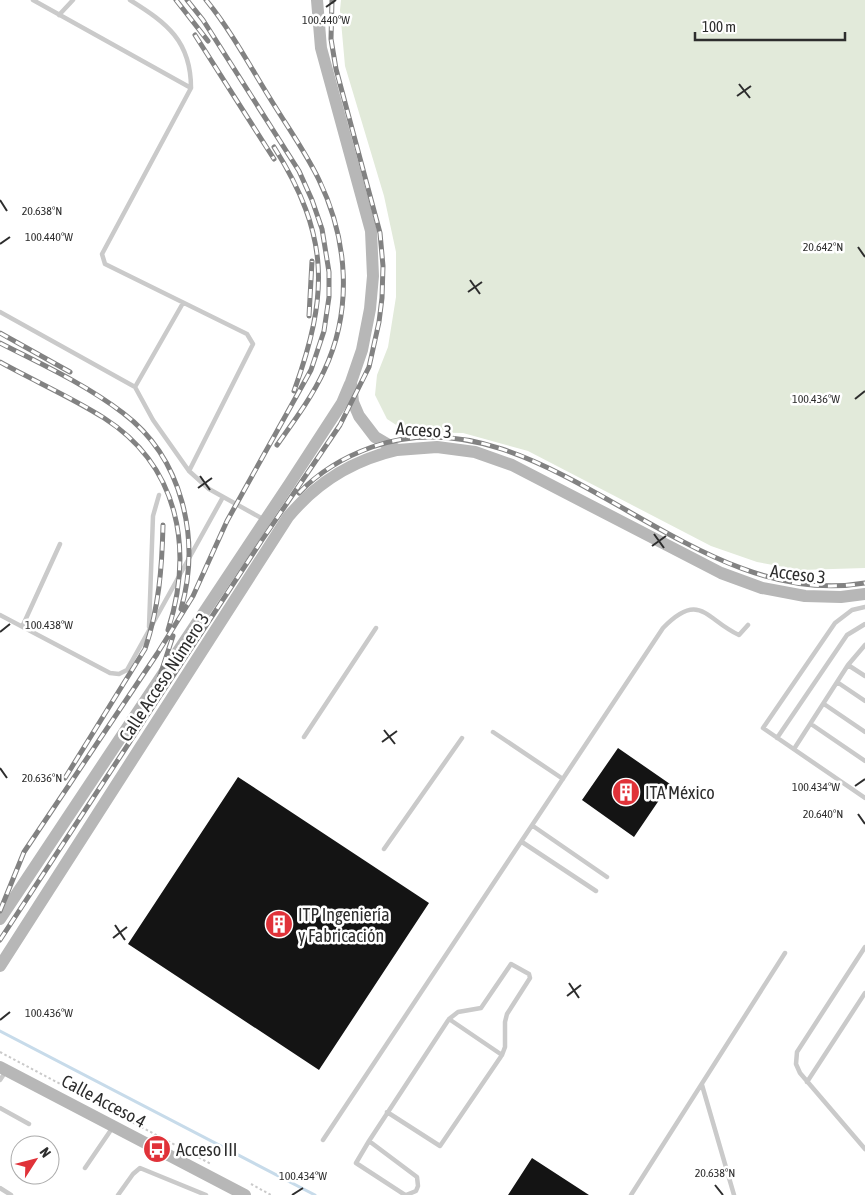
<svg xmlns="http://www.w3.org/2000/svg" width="865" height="1195" font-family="'Asap Condensed',sans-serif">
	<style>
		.green { fill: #e2eada }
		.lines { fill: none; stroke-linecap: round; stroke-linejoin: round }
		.stream { stroke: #c7dbea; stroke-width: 3 }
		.building { fill: #141414 }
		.path { stroke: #cacaca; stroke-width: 2; stroke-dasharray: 2.5 2.5; stroke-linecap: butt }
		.lane { stroke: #cacaca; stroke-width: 4.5 }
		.secondary { stroke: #b7b7b7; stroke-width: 12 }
		.rail-casing { stroke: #828282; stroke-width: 5 }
		.rail { stroke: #fff; stroke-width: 3; stroke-dasharray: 9; stroke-linecap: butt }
		.ticks { fill: none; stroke: #2d2d2d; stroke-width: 2 }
		.labels { text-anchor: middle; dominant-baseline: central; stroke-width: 5; stroke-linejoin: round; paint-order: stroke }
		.street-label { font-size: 18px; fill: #2d2d2d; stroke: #fff }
		.poi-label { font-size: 18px; fill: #2d2d2d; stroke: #fff; text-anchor: start }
		.ticks-label { font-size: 12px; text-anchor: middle; fill: #2d2d2d; stroke: #fff; stroke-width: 5; stroke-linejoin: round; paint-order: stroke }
	</style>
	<rect width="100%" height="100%" fill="#fff"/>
	<path class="green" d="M341,0H865V568L801,570L757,562L711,546L528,451L463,433L407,432L387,419L375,395L377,375L388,347L396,297V252L384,196L345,66L340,10Z"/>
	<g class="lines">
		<path class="stream" d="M0,1031L315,1195"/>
	</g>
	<path class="building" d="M618,748L670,784L634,837L582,800Z
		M238,777L429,903L319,1070L128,944Z
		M532,1158L589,1195H508Z"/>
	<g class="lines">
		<path class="path" d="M0,1052L211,1164
			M251,1184L271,1195"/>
		<path class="lane" d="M33,0L191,88
			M130,0C167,23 191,41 191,88L102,254L105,264L247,334L253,344L189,471
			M59,15L73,0
			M0,312L135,387L153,420L189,471L209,489L263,519
			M135,387L183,303
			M865,607L852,610L835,623L763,728L865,798
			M0,615L110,673L119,674L127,670L223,497
			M23,625L60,544
			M149,627L153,516L159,495
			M848,665L865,676
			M837,682L865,701
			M824,704L865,732
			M811,724L865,761
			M493,732L563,779
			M304,737L376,628
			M777,738L847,635L865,624
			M794,749L848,665L865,645
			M533,826L607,877
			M522,842L596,891
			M384,849L462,738
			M865,947L797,1052L796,1064L800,1073L865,1149
			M449,1019L458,1012L481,1008L511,964L529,974L530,978L507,1014L505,1022V1047L502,1055
			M0,1080L6,1071
			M807,1082L865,993
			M702,1085L734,1195
			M0,1108L29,1124
			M323,1140L663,628C700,590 706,620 739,635L748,625
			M369,1141L449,1019L502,1055L440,1146L387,1112
			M85,1168L113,1127
			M0,1188L11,1195
			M118,1195L133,1174L140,1168L206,1195
			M405,1195L356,1163L369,1141L417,1177L418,1186L416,1191L406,1195
			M631,1195L785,953"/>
		<path class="secondary" d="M317,0L321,48L371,231L373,276L370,309L362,350L351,382L353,402L359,416L375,437L397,450L437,447L475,452L512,465L721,573L762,588L805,596L841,597L865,594
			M0,919L290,483L342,403L350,384
			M0,966L288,517C317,482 353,460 397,450
			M0,1067L245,1195"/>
		<g class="rail-casing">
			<path id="rail" d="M176,0L208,41
				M206,0C233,33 253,72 276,108C291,132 307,155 319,180C348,240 353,310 324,371C312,397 294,421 277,445
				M195,35L274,159
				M274,147C330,236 329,294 294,391
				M309,316L312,261
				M0,333L70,372
				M0,343C41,364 85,384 123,413C183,458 201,540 181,609
				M0,362C34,381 71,397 104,418C179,466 194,549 168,630
				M299,493C319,472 344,457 372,447C544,387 686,614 865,583
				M152,700L173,636
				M65,778L145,649C159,608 162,567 163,525
				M0,911L24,852L157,654L193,596L227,521L311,370L324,331L329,297V272L322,229L312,200L299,171L203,20L187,0
				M0,940L262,540L340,425L369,367L379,322L382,298L383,266L380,233L336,69L331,39L332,0"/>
		</g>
		<use href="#rail" class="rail"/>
	</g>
	<path class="ticks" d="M326,7L336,0M739,84L750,98M737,96L751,86M0,200L7,211M0,244L10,237M858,247L865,257M470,280L480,294M468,292L482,282M855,399L865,391M200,476L210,490M198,488L212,478M654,534L664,548M652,546L666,536M0,632L10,624M384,730L395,744M382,742L397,731M0,768L7,778M855,786L865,779M858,814L865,824M115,925L125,940M113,938L127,927M569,983L579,998M567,996L581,985M0,1020L10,1012M715,1185L723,1195M292,1195L303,1188"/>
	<defs>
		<g id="building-disc" transform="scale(1.4375)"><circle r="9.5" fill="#e03239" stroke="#fff"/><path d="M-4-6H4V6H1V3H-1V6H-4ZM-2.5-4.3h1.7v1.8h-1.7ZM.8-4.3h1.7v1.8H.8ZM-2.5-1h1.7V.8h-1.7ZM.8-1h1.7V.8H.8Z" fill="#fff"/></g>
		<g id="bus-disc" transform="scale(1.4375)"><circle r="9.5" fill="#e03239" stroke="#fff"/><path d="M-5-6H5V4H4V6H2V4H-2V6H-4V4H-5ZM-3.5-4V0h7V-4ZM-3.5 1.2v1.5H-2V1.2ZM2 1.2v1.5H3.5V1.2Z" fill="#fff"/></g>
	</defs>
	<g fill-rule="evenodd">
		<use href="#building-disc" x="626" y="792"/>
		<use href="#building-disc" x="279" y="924"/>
		<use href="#bus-disc" x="157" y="1149"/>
	</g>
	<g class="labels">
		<g class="street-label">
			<text transform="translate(424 430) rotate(4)">Acceso 3</text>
			<text transform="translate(798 574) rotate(7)">Acceso 3</text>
			<text transform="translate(164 677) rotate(-57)">Calle Acceso Número 3</text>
			<text transform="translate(104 1101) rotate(28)">Calle Acceso 4</text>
		</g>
		<g class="poi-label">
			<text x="645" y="792">ITA México</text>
			<text x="298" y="914">ITP Ingeniería<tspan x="298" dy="21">y Fabricación</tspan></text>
			<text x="176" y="1149">Acceso III</text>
		</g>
	</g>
	<g class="ticks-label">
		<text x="326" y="24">100.440°W</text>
		<text x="42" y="215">20.638°N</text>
		<text x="49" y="241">100.440°W</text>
		<text x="823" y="251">20.642°N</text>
		<text x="816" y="403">100.436°W</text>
		<text x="49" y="629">100.438°W</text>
		<text x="42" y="782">20.636°N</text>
		<text x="816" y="791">100.434°W</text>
		<text x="823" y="818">20.640°N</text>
		<text x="49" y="1017">100.436°W</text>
		<text x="715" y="1177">20.638°N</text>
		<text x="303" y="1180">100.434°W</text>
	</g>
	<g transform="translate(35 1160) rotate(54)"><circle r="24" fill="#ffffff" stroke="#ababab"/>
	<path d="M0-4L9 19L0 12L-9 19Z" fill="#e03239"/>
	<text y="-8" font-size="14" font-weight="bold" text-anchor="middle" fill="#2d2d2d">N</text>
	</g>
	<path d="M695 32v8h150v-8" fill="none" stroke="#2d2d2d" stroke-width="2.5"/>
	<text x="702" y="32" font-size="15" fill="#2d2d2d" stroke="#ffffff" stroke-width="4" paint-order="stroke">100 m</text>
</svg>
